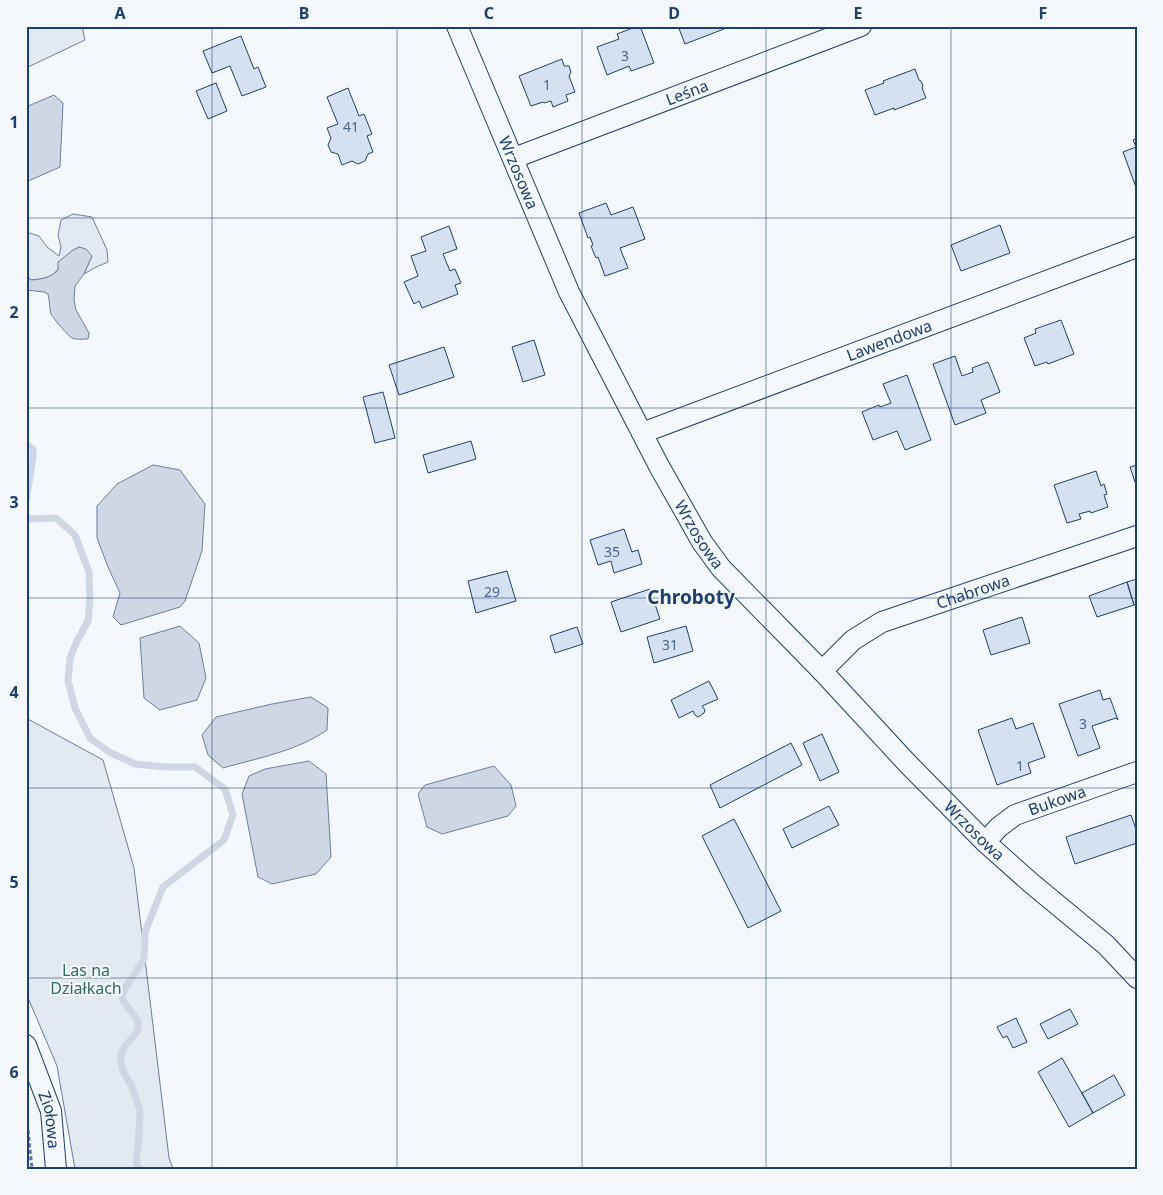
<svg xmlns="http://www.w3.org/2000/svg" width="1163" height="1195" font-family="'Noto Sans',sans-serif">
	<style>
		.green { fill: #e3e9f0; stroke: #687fa3 }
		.water { fill: #cfd7e4; stroke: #687fa3 }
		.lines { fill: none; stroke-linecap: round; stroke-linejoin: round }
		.stream { stroke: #cfd7e4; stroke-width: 7 }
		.building { fill: #d5e0f0; stroke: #1d3f73 }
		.minor-casing { stroke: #1d3f73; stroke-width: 22 }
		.path { stroke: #5e769c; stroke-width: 3; stroke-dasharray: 4 2.5; stroke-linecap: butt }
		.minor { stroke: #f4f7fb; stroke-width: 20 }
		.grid { fill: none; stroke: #1d3f73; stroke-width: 1; stroke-opacity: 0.55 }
		.labels { text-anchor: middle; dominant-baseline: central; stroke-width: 4; stroke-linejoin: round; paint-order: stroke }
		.number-label { font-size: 14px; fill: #4b6792 }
		.street-label { font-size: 16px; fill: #1d3f73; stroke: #f4f7fb }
		.park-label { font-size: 16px; fill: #2c6c60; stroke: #f4f7fb }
		.quarter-label { font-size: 19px; font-weight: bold; fill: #1d3f73; stroke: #f4f7fb }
		.neatline { fill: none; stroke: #1d3f73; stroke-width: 2 }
		.grid-label { font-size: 16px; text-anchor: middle; font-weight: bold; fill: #1d3f73 }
	</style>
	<rect width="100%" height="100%" fill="#f4f7fb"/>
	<path class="green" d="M26,26H82L85,40L26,68Z
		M73,214L92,217L107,250L108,262L96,267L84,274L92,256L79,247C54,259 67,279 31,280L26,275V232L39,236L47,247L59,256L61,247L58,235L61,220Z
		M26,718L103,760L134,868L169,1158L173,1169H75L57,1066L26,993Z"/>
	<path class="water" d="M54,95L63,103L60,167L26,182V107Z
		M79,247L86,249L92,256L84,274L75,286L74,300L76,310L89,333L88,339C82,339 77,340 72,338C67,335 54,319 51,314C49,308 50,301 48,294L44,292L26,290V277H28L31,280C42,279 50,278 58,270V262L73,250Z
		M153,465L180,470L205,504L202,551L185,601L180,607L121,625L113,617L120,593L108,567L97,538V506L117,484Z
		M180,626L199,643L206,678L197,700L160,710L144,698L140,638Z
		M311,697L328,708L327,730C297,751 258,758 223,768L208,755L202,735L216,717L272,704Z
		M309,761L326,774L331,857L316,874L272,884L258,877L242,794L249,776L265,769Z
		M494,766L511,785L516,806L508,816L442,834L427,827L418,794L425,785Z"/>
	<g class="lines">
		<path class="stream" d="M26,444L33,449V457L26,501
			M26,516L30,519L56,518L75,535L89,572L90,600L88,621L77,641L70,658L68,681L75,708L90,738L109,752L135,764L165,767H195L225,789L233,815L224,840L163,887L145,932L144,959L124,990L122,999L138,1021V1030L133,1037L125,1046L120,1057L123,1071L131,1085L140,1110L139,1136L136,1162L139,1169"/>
	</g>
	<path class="building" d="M638,26H640L654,63L631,71L629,66L607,75L597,47L619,39L617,34Z
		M678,26H723L724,29L685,44Z
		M241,36L254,69L258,67L266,87L242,96L230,66L212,73L203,51Z
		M562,59L564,66H569L571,72L569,76L575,92L566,95L568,101L553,107L551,101L544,103L543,102L531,106L519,76Z
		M915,69L919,80L921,81L923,86L922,88L926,98L894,110V108L875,115L865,90L884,83L883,81Z
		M216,83L227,111L208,119L196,91Z
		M348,88L359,116L364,114L372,134L367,136L373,152L368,154L365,161L358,164L352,161L342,165L338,154L331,152L328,145L331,138L327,128L338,124L327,97Z
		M1137,138V190L1123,152L1136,147L1133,140Z
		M606,203L611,215L633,207L645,239L620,248L628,268L605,276L598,257L596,258L591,246L593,245L590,237L588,238L579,213Z
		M1000,225L1010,253L961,271L951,245Z
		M449,226L457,249L443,254L450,271L455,269L461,283L455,285L458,294L422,308L419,301L414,304L404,282L418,276L411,256L426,251L421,237Z
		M1061,320L1074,354L1048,364L1047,362L1035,366L1024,338L1036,333L1035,329Z
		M534,340L545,375L523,382L512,347Z
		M444,347L454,377L399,395L389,365Z
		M955,356L962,376L973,372L972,368L988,362L1000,392L981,400L986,413L955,425L933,364Z
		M907,375L931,440L905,450L897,431L873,440L862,412L879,405L880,407L891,403L883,384Z
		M383,392L395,438L375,443L363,397Z
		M471,441L476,459L428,473L423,455Z
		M1137,465V488L1130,467Z
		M1096,471L1101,486L1104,484L1107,494L1104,495L1108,507L1091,513L1090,511L1079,514L1081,519L1067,523L1054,485Z
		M624,529L632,552L638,550L642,564L614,573L611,561L598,565L590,540Z
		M507,571L516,601L476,613L468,581Z
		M1137,579V604L1134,605L1127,582Z
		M1127,582L1134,605L1097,617L1089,596Z
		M650,589L660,619L621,632L611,602Z
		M1022,617L1030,643L991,655L983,630Z
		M686,626L693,651L654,663L647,637Z
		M577,627L583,644L555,653L550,636Z
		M709,681L718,699L702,706L705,710L704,713L698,717L695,715L693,711L679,718L671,700Z
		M1100,690L1103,700L1110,698L1118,720L1116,718L1092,726L1100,748L1078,756L1059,704Z
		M1012,718L1016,729L1033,723L1045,757L1028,763L1031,773L997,785L978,730Z
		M822,734L839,772L820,781L803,743Z
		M791,743L802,765L720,808L710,785Z
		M829,806L839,825L792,848L783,829Z
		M1131,815L1137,832V843L1075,864L1066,837Z
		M734,819L781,911L748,928L702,836Z
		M1070,1009L1078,1024L1048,1039L1040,1024Z
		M1016,1018L1027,1042L1013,1048L1007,1036L1003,1038L997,1027Z
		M1062,1058L1093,1113L1069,1127L1038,1072Z
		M1114,1075L1125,1095L1093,1113L1082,1093Z"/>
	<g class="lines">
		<g class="minor-casing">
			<g id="minor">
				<path id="s1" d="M457,26L569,292L659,466L702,542L721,568L822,671L908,764L985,842L1031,883L1106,945L1137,978"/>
				<path id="s2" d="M514,158L861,26"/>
				<path id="s3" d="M642,433L1137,247"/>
				<path id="s4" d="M822,671L853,640L882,622L1137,536"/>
				<path id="s5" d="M985,842L999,827L1015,815L1137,772"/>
				<path id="s6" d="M26,1045L51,1111L56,1169"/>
			</g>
		</g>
		<path class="path" d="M26,1111L32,1169"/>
		<use href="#minor" class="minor"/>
	</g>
	<path class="grid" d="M212,26V1169M397,26V1169M582,26V1169M766,26V1169M951,26V1169M26,218H1137M26,408H1137M26,598H1137M26,788H1137M26,978H1137"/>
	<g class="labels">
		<g class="number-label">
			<text x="625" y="55">3</text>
			<text x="547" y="84">1</text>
			<text x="351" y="126">41</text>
			<text x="612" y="551">35</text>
			<text x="492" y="591">29</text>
			<text x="670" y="644">31</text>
			<text x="1083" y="723">3</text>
			<text x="1020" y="765">1</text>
		</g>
		<g class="street-label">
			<text stroke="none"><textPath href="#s2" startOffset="185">Leśna</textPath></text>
			<text stroke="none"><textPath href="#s1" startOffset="159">Wrzosowa</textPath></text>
			<text stroke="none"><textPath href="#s3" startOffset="264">Lawendowa</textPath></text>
			<text stroke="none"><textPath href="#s1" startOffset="564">Wrzosowa</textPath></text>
			<text stroke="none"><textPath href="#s4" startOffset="174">Chabrowa</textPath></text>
			<text stroke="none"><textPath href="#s5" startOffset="85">Bukowa</textPath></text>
			<text stroke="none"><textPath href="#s1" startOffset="969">Wrzosowa</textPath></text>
			<text stroke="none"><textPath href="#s6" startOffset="79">Ziołowa</textPath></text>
		</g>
		<g class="park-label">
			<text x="86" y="970">Las na<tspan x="86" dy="18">Działkach</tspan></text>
		</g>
		<g class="quarter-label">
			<text x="691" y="597">Chroboty</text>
		</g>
	</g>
	<rect width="1163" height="1195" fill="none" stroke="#f4f7fb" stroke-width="55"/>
	<rect x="28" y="28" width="1108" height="1140" class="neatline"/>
	<g class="grid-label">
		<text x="120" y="19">A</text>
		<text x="304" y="19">B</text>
		<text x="489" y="19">C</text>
		<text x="674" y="19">D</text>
		<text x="858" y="19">E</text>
		<text x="1043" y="19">F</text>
		<text x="14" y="128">1</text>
		<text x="14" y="318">2</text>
		<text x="14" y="508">3</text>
		<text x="14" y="698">4</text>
		<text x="14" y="888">5</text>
		<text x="14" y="1078">6</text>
	</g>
</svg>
